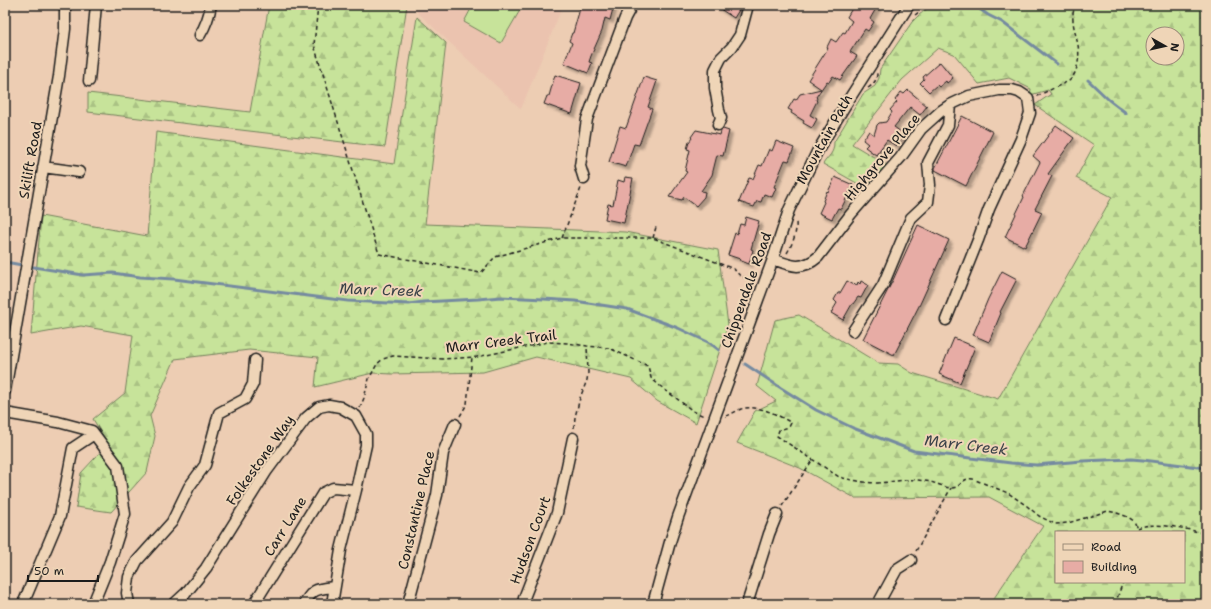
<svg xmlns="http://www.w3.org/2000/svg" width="1211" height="609" font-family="'Shantell Sans',sans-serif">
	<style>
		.built { fill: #ebc3af }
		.grass { fill: #c7e39a; stroke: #72805b }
		.forest { fill: url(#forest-firs); stroke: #72805b; fill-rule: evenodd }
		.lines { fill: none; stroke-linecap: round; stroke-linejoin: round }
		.stream { stroke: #758aa0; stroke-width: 3 }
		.building { fill: #e7aca5; stroke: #1c1c1c; filter: url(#shadow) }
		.minor-casing { stroke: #1c1c1c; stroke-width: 13 }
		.path { stroke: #1c1c1c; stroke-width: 1.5; stroke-dasharray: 4 3; stroke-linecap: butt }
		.minor { stroke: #efd5b7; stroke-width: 10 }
		.labels { text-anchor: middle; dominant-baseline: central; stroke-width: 4; stroke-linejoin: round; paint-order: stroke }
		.street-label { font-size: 14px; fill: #1c1c1c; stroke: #efd5b7 }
		.water-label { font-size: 15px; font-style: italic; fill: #3a4148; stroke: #efd5b7 }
	</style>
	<defs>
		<pattern id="forest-firs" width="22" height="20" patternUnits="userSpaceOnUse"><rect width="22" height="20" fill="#c7e39a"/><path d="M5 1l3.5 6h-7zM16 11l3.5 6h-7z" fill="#aac284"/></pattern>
		<filter id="shadow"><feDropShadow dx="3.5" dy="3.5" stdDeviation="1" flood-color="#0004"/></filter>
	</defs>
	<rect width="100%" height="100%" fill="#edcdb3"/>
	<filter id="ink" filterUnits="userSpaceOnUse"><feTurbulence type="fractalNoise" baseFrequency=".025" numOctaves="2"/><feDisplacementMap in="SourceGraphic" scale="8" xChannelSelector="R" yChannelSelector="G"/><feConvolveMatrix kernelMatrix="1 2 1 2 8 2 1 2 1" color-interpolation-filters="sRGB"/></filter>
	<g filter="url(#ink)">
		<path class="built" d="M417,5H563L521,109L416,11Z"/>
		<path class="grass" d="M473,5H523L501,43L464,22Z"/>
		<path class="forest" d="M269,5H407L385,147L88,112V93L250,112Z
			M946,5H1206V604H990L1043,526L989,497L855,498L800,468L737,443L755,411L776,401L757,386L775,320L799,315L878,363L898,364L912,373L998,399L1112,197L1076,178L1094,145L1035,105L1051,94L1048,90L1030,95L1031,89L1009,78L979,84L954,54L938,48L902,80L852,144L889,166L869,190L823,164C829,155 834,154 834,142L860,99L863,94L875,86L879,78L880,69L912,22L919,15L928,8L934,6L937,7ZM1153,34H1177V58H1153ZM1056,532H1184V582H1056Z
			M417,17L446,43L425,224L625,232L718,250L728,325L696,423L657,401L631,379L536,357L483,372L392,374L373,373L315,387L318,357L249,350L175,359L150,416L155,436L147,472L111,512L76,507L81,473L108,444L93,419L125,393L133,335L81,326L31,335L41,216L147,236L156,132L394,164Z"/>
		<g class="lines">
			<path class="stream" d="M974,5L988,15L1002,22L1057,64
				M1088,80L1109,100L1126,113
				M5,262L22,265
				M34,267L83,275L113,273L140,277L174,279L348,301L409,304L423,302L478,299L501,297L544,299L575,301L627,309L678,328L710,343L719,350
				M745,364L781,388L816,410L853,428L914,451L1011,463L1036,465L1082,461L1131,459L1143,460L1206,468"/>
		</g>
		<path class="building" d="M581,5H614L610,20L605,18L602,31L591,56L589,62L592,63L588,73L564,63L572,43L569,41L572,33H573Z
			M714,5H732L739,10L734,18Z
			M854,5H878L870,19L874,22L868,31L865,29L850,52L857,56L840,80L833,76L829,82L827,81L816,97L817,98L816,100L817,101L810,115L817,119L812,128L803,123L804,121L791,113L792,111L788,109L794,99L796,100L800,94L821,89L808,80L828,48L827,47L831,39L836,42L843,32L845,33L852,21L847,17Z
			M940,62L953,78L947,83L946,81L939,87L937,85L929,92L920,83L924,79L923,77Z
			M555,75L581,83L572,114L544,104L547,96H549Z
			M644,77L657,81L648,107L652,109L639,145L634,144L626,167L609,162L620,126L626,128Z
			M908,90L927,106L920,115L910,107L894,127L904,134L896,146L887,140L876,155L865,147L868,144L863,140L869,131L874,135L877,125L879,123L886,122L892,112L890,110L897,102L895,100L901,92L904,94Z
			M962,116L993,132L966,186L935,170V168Z
			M1056,125L1074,138L1048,174L1052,176L1035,209L1042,212L1025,247L1005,237L1024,197L1023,196L1040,162L1033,156Z
			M723,129L729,131L723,156L717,155L712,175L701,191L705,192L704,197L696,206L684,197L682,200L669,197L687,172L685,171L690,150L687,149L689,142L692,138L691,137L696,130L720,135L721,131Z
			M776,141L794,148L789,161L785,160L774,187L776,188L772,197L764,194L761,202L757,201L754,207L739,202L749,178L753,179L759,165L762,166L769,149L772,151Z
			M625,177L633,178L624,223L605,219L608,204L613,205L618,180L624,182Z
			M835,177L853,185L841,209L838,208L832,219L819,213L824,202L823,201L827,191L828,192Z
			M746,217L759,221L751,249L753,250L749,264L739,260L740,259L728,255L735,233L737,234L740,224L744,225Z
			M918,225L949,240L920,304L894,355L863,339L893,280Z
			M1002,271L1017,279L1000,312L1001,313L989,342L973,335L988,299Z
			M847,281L854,285L855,284L857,285L858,282L860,284L861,281L868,285L861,298L858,297L853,304H852L843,320L831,313L837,303L834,300L838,293H840Z
			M954,338L975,347L960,383L939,374Z"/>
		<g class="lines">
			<g class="minor-casing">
				<path id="minor" d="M200,35C206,25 209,17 211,5
					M89,81L96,5
					M718,125L721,118L719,110L715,88V70L721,58L732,47L740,35L748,5
					M43,167L79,172
					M584,179L580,166L587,119L625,18L632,5
					M773,259C791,266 802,271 818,257L851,214L901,157L921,129L941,111L950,105L969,96L999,90H1012L1019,92L1028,98L1030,113L1021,139L989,209L978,240L946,320
					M853,331L883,285L911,218L928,202L930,185L928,163L948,125L950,105
					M5,391L59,76L65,29V5
					M5,413L58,422L92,431L118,466L125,514L110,562L93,604
					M23,604L60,516L73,448L94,434
					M129,604L127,593L129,577L137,561L172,522L189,487L205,465L219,413L245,399L253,384L255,360
					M174,604L186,593L206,568L266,472L306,418L319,407L329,405L340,407L356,416L366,434V445L356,490L341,550L332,604
					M254,604L323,493L333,488L356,490
					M304,604C313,588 317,589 334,587
					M408,604L437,495L443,453L455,424
					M523,604L524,598L557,513L573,438
					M653,604L670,542L678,517L773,259L789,210L817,152L846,104L909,5
					M747,604L769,534L777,514
					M878,604L897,569L911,560"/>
			</g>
			<path class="path" d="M318,5L314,45L379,254L481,273L495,257L562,238H653L734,269C743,281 745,277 757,277
				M915,15L928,5
				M868,88C874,84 877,80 877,73
				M1037,96L1069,81C1078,73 1080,57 1078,45C1076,35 1072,24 1073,14C1073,11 1075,8 1076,5
				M562,238L581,188
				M653,238L656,227
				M787,253C793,243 797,233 796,221
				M360,408L364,398L369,379L377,364L383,359L393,356L443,359L477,357L548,342L567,343L587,346L609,348L648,366L651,378L660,386L693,411L704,416
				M460,416L467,404L472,357
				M726,416C732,414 736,411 741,409C757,404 776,414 790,422L791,423L789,427L779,430L777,436L839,477C851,480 865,483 878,483C892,482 905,479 918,480C923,481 929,481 934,483C939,484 946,488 951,488C962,488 961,477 973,479L1008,493L1027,506L1039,516L1055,524L1068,523L1108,511L1117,513L1128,517L1134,521L1137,528V532
				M574,428L575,417L580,398L587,380L588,373L587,346
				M782,506L813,459
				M1137,528C1155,521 1188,529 1206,534
				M916,551L951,488
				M1115,604L1123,582"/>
			<use href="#minor" class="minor"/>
		</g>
	</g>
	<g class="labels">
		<g class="street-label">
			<text transform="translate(824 139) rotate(-61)">Mountain Path</text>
			<text transform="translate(882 157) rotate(-50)">Highgrove Place</text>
			<text transform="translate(30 160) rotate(-80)">Skilift Road</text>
			<text transform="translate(746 290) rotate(-70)">Chippendale Road</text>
			<text transform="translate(501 341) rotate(-7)">Marr Creek Trail</text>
			<text transform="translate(260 460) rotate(-55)">Folkestone Way</text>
			<text transform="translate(416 510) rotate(-77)">Constantine Place</text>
			<text transform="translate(285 526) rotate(-58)">Carr Lane</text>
			<text transform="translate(530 540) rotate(-70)">Hudson Court</text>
		</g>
		<g class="water-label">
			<text transform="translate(381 290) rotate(2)">Marr Creek</text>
			<text transform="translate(966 445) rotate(7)">Marr Creek</text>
		</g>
	</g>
	<rect width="1211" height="609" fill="none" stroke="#efd5b7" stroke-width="20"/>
	<rect x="10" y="10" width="1191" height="589" fill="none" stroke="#1c1c1c" stroke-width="1.5" filter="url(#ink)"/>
	<rect x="1055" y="531" width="130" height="52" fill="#efd5b7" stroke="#9b8b79"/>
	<rect x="1063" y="544" width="20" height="6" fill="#efd5b7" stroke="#9b8b79"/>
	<text x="1091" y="551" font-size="12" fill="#1c1c1c">Road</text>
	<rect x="1063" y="561" width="20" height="12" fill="#e7aca5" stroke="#9b8b79"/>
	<text x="1091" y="571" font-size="12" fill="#1c1c1c">Building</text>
	<g transform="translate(1165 46) rotate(98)"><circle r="19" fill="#efd5b7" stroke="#9b8b79"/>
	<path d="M0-3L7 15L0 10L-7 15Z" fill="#1c1c1c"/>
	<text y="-6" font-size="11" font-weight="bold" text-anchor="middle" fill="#1c1c1c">N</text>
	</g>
	<path d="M28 575v6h70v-6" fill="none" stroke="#1c1c1c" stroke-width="2"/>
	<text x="34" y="575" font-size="12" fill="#1c1c1c" stroke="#efd5b7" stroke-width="3" paint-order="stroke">50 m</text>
</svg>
